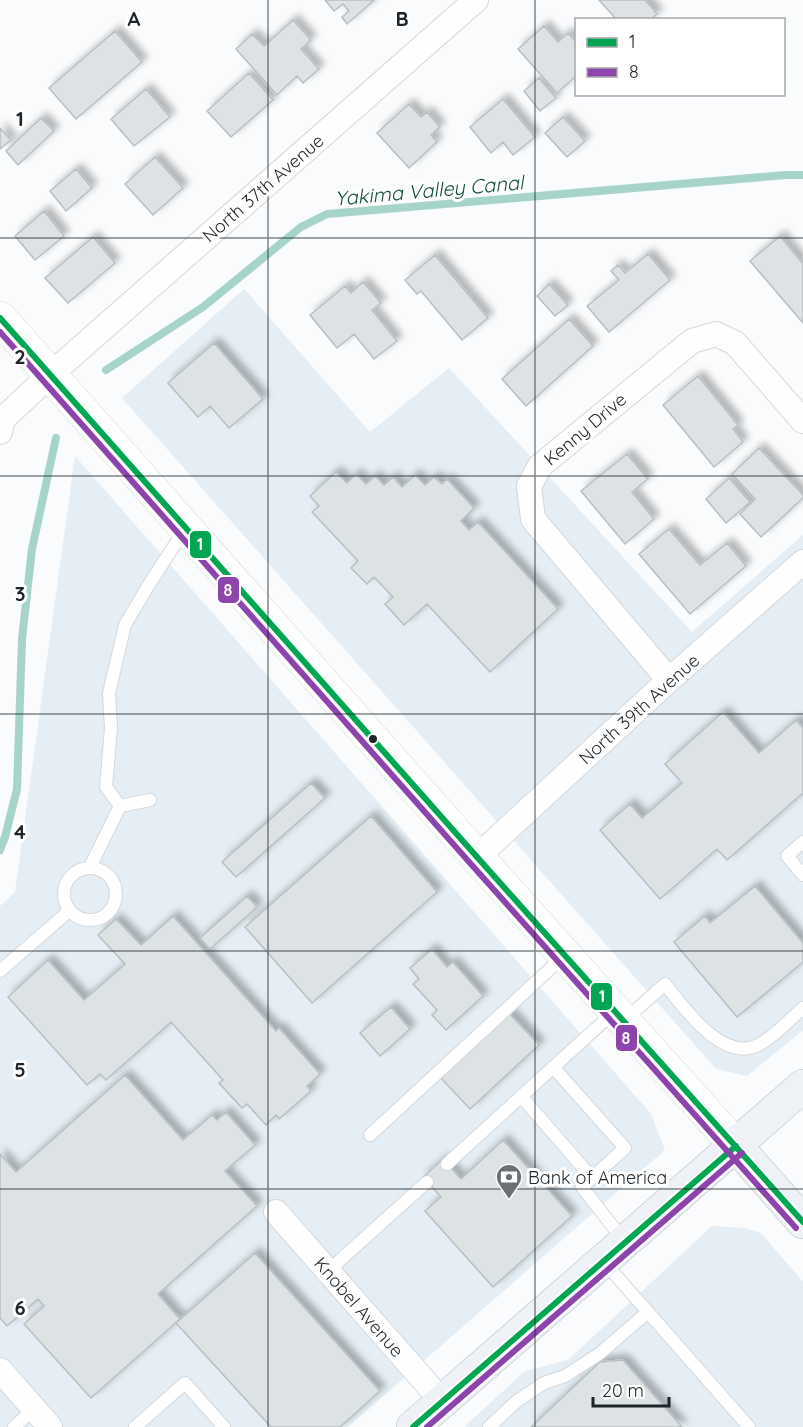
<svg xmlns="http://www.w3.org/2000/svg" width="803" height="1427" font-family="Quicksand,sans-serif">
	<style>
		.built { fill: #e4eef4 }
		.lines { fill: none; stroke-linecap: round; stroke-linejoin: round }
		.stream { stroke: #a6d4c9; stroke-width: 8 }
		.building { fill: #dde3e5; stroke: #b9bec0; stroke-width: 1.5; filter: url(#shadow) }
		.service-casing { stroke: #d4d8db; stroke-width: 14 }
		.minor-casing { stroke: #d4d8db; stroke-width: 26 }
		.secondary-casing { stroke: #d4d8db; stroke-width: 34 }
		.primary-casing { stroke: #b5bbc6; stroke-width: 34 }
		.service { stroke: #fefeff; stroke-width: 12 }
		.minor { stroke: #fefeff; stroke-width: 24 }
		.secondary { stroke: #fefeff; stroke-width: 33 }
		.primary { stroke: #eef1f6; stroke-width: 33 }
		.bus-1-casing { stroke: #fff; stroke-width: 10 }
		.bus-2-casing { stroke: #fff; stroke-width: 10 }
		.bus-1 { stroke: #00a651; stroke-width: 6 }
		.bus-2 { stroke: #8e44ad; stroke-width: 6 }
		.grid { fill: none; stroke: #1e252a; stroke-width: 1.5; stroke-opacity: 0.55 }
		.bus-dot { fill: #1e252a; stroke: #fff; stroke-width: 2 }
		.labels { text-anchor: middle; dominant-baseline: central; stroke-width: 6; stroke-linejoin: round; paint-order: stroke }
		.street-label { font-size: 18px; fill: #1e252a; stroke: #fff }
		.poi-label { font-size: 18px; fill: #1e252a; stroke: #fff; text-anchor: start }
		.water-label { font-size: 20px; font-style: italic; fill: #154d41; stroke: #fff }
		.grid-label { font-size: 20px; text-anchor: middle; font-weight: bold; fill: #1e252a; stroke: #fff; stroke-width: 6; stroke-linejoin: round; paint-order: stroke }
		.line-badge { stroke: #fff; stroke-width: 2 }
		.badge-label { font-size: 16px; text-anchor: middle; font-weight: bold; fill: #fff }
	</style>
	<defs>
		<filter id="shadow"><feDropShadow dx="5.5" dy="-5.5" stdDeviation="3" flood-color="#0004"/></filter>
	</defs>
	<rect width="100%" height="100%" fill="#f9fbfd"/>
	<path class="built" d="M244,289L370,432L449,368L692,632L803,535V1030L747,1076L716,1069L122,398Z
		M75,456L651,1114L665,1150L348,1427H0V906L15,892Z
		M712,1226L745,1228L761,1233L803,1282V1427H464L525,1371L568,1360Z"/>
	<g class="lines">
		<path class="stream" d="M106,370L203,307L301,227L327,214L786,175H803
			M0,850L5,837L17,789L22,639L32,549L56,438"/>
	</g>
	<path class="building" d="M325,0H374L347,24L342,17L349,11L343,4L334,11Z
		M599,0H645L657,14L650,20H617Z
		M293,20L311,40L301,49L319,69L303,83L297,76L277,95L236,49L252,34L264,46Z
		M544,26L558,42L568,33L576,42V76L557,93L518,49Z
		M115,31L142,62L76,119L49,88Z
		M249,73L273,100L231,137L207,111Z
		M539,78L556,98L540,111L524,91Z
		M146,89L170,117L134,146L111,119Z
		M503,99L535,137L513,155L503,142L491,153L470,127Z
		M409,104L421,117L427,112L440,127L431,135L437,142L409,168L377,133Z
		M563,117L585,141L567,157L545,133Z
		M41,118L54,131L18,165L6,151Z
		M0,128L11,140L0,149Z
		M155,157L183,188L153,215L125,184Z
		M76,169L92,188L66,211L50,191Z
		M44,211L64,236L35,260L15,236Z
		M780,236L803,264V323L750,261Z
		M93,237L115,263L68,303L45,278Z
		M648,254L670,280L609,332L587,306L619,280L611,271L618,265L625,273Z
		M435,255L488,318L462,340L421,291L417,294L405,280Z
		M363,282L381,303L372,310L397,341L374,359L354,334L337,348L310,315L345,286L351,293Z
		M549,284L568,305L555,316L537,296Z
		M569,319L593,346L526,406L502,379Z
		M214,343L263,399L229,428L210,406L198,417L168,383Z
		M698,376L738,425L733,429L743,442L714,467L663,405Z
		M759,448L803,495V498L761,537L740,514L755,499L732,474Z
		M627,454L648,479L632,492L654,519L625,544L581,491Z
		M336,472L347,483L356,474L366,484L375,476L384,485L393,477L402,487L415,475L425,485L434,477L442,484L447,479L474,508L461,521L469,530L478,522L558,609L490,672L427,604L404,625L385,604L393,597L374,577L367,584L351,568L358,561L312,512L319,506L310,496Z
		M729,478L750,502L726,523L706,499Z
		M669,529L700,565L727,543L746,566L690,614L639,554Z
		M723,712L759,753L796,720L803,728V793L727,860L717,849L660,899L600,830L630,804L642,818L682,783L665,764Z
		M311,783L325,798L236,877L222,862Z
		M371,816L437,892L312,1003L245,927Z
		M755,886L803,943V962L737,1017L674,942L705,916L710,923Z
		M247,896L257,907L210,949L200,938Z
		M173,916L276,1031L279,1028L320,1074L307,1086L311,1091L279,1119L276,1115L266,1125L247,1104L242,1108L219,1083L223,1080L171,1022L106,1080L100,1074L87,1085L8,997L48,960L84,1000L125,964L98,935L116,919L141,945Z
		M432,949L447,967L453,962L483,996L446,1030L432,1015L437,1010L413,984L419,979L410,968Z
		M391,1007L410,1029L380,1056L360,1033Z
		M509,1013L539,1045L470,1109L440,1077Z
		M125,1075L183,1140L212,1115L217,1120L226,1112L255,1145L225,1171L257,1206L158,1294L180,1319L91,1398L24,1324L44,1306L38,1299L7,1326L0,1318V1154L16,1172Z
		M503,1140L572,1216L493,1287L425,1211L441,1197L423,1177L443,1159L461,1179Z
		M255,1253L380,1391L340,1427H271L176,1323Z
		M623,1360L682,1427H531L600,1362Z"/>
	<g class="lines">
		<g class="service-casing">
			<path id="service" d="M150,800L120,806L106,787L111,728L109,693L125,625L148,586L185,529
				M803,842L787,856L803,875
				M90,867L120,806
				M64 894a26 26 0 1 1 52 0a26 26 0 1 1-52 0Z
				M0,971L69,911
				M625,1020L665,984C684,1008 724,1065 760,1044C775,1036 790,1019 803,1008
				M553,1067L625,1148L582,1187L624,1241
				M521,1096L592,1178
				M370,1135L564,956
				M447,1164L615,1011
				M604,1262L749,1427
				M328,1271L427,1182
				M14,1427L34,1409
				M135,1427L185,1383L224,1427
				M489,1427L517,1401L544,1383L565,1376L599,1354L648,1312"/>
		</g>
		<g class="minor-casing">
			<path id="minor" d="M0,432L3,419L50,375L476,0
				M669,680L533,519L529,486L540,466L692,341L716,334L735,343L803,421
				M477,857L669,680L803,562
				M276,1212L442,1401
				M0,1370L50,1427"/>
		</g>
		<g class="secondary-casing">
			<path id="secondary" d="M0,318L477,857L736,1146"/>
		</g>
		<g class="primary-casing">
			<path id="primary" d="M736,1146L803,1222
				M413,1427L803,1086"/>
		</g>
		<use href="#service" class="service"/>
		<use href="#minor" class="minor"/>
		<use href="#secondary" class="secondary"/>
		<use href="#primary" class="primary"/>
		<g class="bus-1-casing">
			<path id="bus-1" d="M0,318L477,857L803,1222
				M413,1427L736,1146"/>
		</g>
		<g class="bus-2-casing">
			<path id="bus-2" d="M0,332L470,863L796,1228
				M427,1427L742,1153"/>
		</g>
		<use href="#bus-1" class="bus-1"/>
		<use href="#bus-2" class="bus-2"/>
	</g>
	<path class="grid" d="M268,0V1427M535,0V1427M0,238H803M0,476H803M0,714H803M0,951H803M0,1189H803"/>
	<defs>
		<g id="bank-pin" transform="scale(1.35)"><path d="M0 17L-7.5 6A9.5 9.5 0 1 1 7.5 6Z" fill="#6b7074" stroke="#fff"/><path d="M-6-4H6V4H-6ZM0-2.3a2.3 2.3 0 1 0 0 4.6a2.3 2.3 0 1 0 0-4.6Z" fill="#fff"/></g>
	</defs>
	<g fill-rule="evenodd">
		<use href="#bank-pin" x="509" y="1177"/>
	</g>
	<circle class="bus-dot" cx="373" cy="739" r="5"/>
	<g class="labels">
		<g class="street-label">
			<text transform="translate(263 188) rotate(-41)">North 37th Avenue</text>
			<text transform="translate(585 429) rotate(-40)">Kenny Drive</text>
			<text transform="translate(639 709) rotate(-42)">North 39th Avenue</text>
			<text transform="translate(359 1307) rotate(49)">Knobel Avenue</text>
		</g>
		<g class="poi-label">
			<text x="528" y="1177">Bank of America</text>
		</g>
		<g class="water-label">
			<text transform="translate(429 190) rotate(-5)">Yakima Valley Canal</text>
		</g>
	</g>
	<g class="grid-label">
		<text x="134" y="26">A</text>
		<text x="402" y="26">B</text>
		<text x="20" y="126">1</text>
		<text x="20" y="364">2</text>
		<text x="20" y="601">3</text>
		<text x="20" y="839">4</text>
		<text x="20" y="1077">5</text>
		<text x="20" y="1315">6</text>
	</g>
	<g class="line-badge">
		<rect x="189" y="530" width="23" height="29" rx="6" fill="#00a651"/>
		<rect x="217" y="576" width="23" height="28" rx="6" fill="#8e44ad"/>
		<rect x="590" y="982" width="23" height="29" rx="6" fill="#00a651"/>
		<rect x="615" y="1024" width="23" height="28" rx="6" fill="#8e44ad"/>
	</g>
	<g class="badge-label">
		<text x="200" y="550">1</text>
		<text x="228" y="596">8</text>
		<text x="602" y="1002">1</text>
		<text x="626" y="1044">8</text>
	</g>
	<rect x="575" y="18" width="210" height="78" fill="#ffffff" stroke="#a5a8aa" stroke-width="1.5"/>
	<rect x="587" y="38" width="30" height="9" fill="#00a651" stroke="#a5a8aa" stroke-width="1.5"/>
	<text x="629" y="48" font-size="18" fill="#1e252a">1</text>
	<rect x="587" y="68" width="30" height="9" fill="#8e44ad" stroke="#a5a8aa" stroke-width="1.5"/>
	<text x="629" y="78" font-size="18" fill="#1e252a">8</text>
	<path d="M593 1397v9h76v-9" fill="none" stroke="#1e252a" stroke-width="3"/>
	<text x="602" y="1397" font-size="18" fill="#1e252a" stroke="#ffffff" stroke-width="4.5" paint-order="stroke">20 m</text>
</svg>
